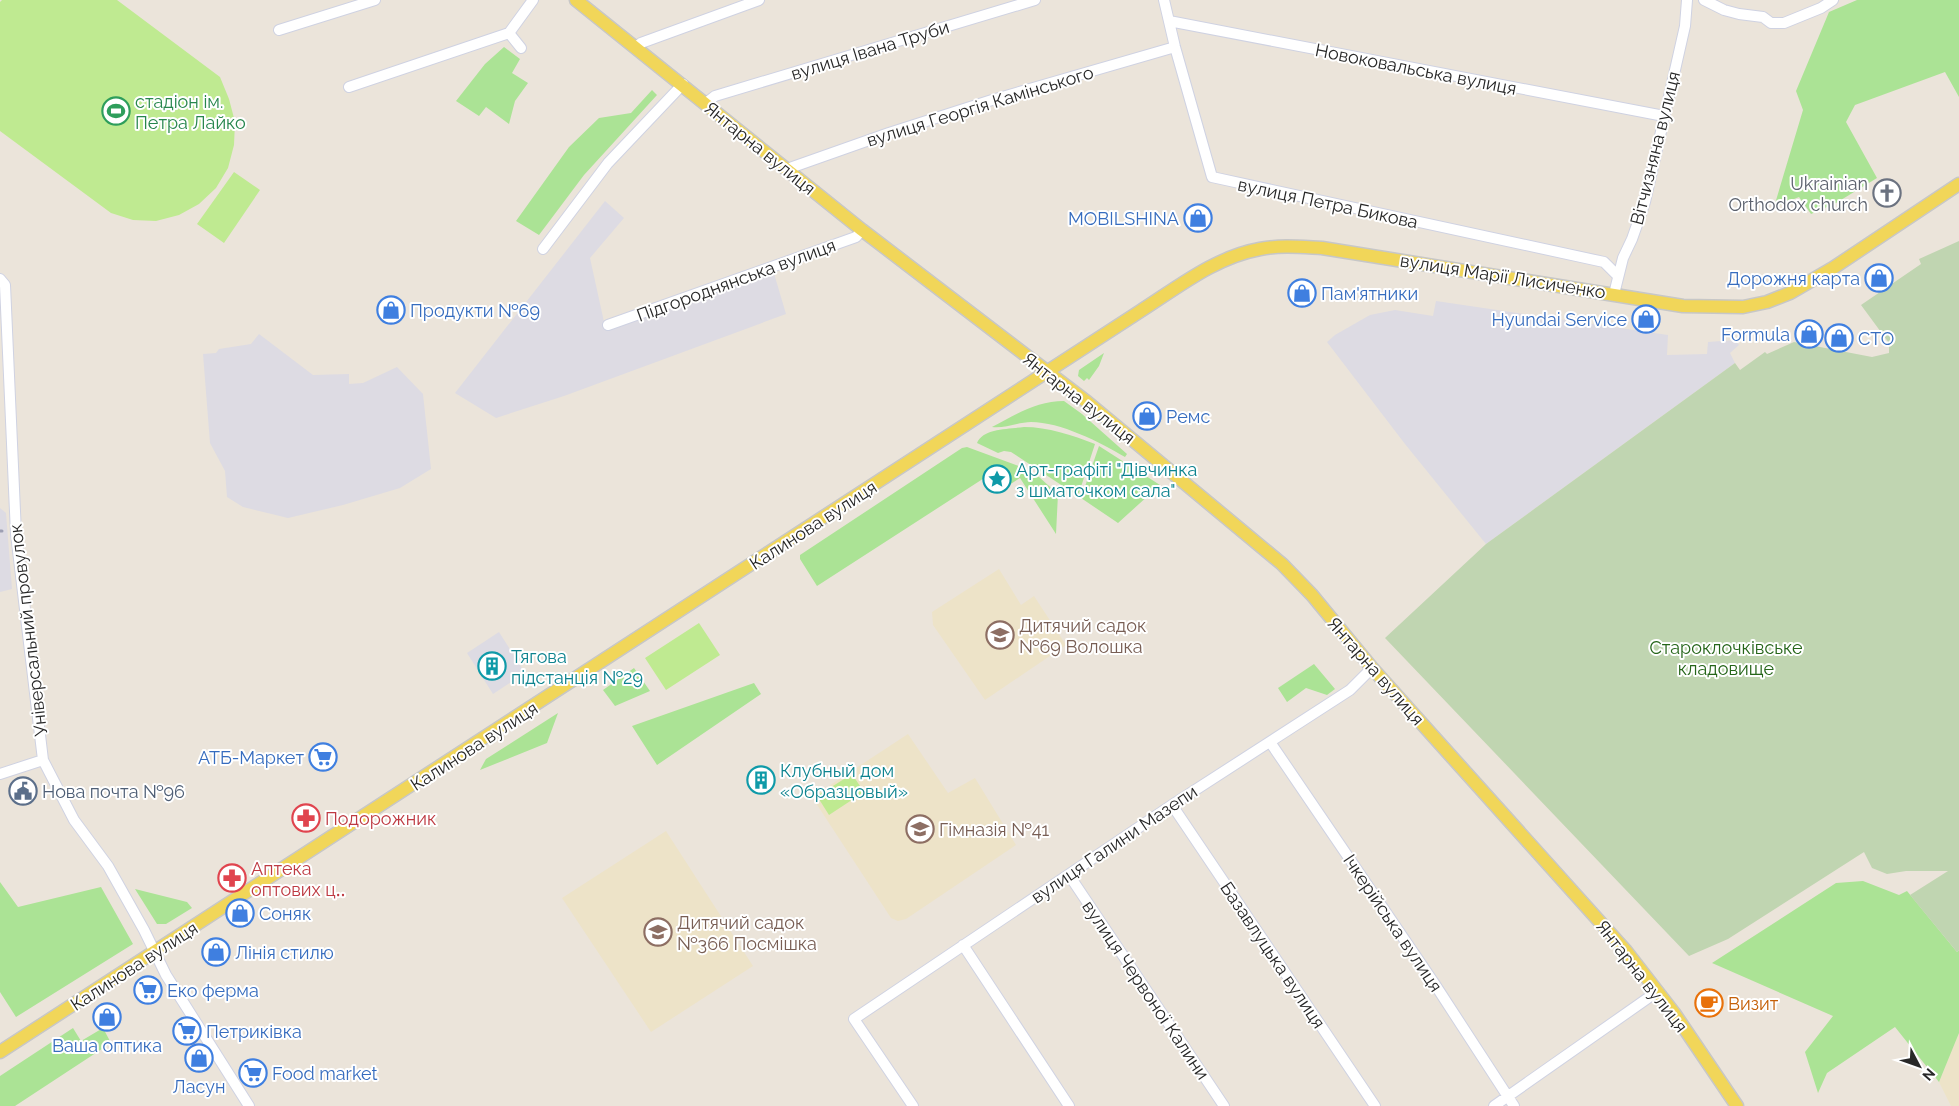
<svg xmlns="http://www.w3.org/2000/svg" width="1959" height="1106" font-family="Raleway,sans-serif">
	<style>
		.industrial { fill: #dddbe3 }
		.education { fill: #ede3c8 }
		.green { fill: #abe395 }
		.cemetery { fill: #c0d5b1 }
		.pitch { fill: #bfea91 }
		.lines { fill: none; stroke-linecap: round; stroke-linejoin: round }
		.minor-casing { stroke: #cfd2e2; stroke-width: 12 }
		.major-casing { stroke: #c7c7c7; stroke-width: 15 }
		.minor { stroke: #fff; stroke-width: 10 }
		.major { stroke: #f1d659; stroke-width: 12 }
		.rail { stroke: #9d9fb3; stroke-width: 3 }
		.labels { text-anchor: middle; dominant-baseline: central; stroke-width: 4; stroke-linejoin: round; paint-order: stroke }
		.street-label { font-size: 18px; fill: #282828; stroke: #fff }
		.leisure-label { font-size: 18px; fill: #27864d; stroke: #fff; text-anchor: start }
		.worship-label { font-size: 18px; fill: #5b616d; stroke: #fff; text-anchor: end }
		.shop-label { font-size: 18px; fill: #366cbe; stroke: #fff; text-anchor: start }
		.culture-label { font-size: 18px; fill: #0d838f; stroke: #fff; text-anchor: start }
		.education-label { font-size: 18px; fill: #785e54; stroke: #fff; text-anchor: start }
		.park-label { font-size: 18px; fill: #256519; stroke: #fff }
		.service-label { font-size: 18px; fill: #4e5e75; stroke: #fff; text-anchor: start }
		.health-label { font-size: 18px; fill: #be3a42; stroke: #fff; text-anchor: start }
		.food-label { font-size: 18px; fill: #c56008; stroke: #fff; text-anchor: start }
	</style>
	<rect width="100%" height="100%" fill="#ebe4da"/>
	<path class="industrial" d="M605,201L624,218L590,258L606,331L773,270L786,314L564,396L496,418L455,393Z
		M1436,301L1668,335L1667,355L1707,354L1708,342L1735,340L1739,345L1730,353L1735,363L1486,544L1405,444L1327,342L1335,335L1370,315L1395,310L1433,316Z
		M259,334L313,375L349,374V384L363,383L397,367L423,394L431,469L400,488L343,505L288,518L243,507L227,497L225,471L210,443L203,354L216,353L219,349L251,344Z
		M0,508L6,513L12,589L0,592Z
		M499,632L525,673L493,694L467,653Z"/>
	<path class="education" d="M999,569L1021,605L1034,596L1066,645L985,700L933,625L932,612Z
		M908,734L948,793L975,778L1016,845L906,919L898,921L891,918L812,797Z
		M666,831L753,966L651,1032L562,898Z
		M1959,1033V1106H1951L1939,1082Z"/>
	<path class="green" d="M1857,0H1959V97L1945,72L1855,105L1846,122L1877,178L1836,203L1811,214L1799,197L1774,207L1803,110L1796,91L1829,12Z
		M504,47L520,59L512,73L528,83L515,101L509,124L486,107L479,116L456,101L485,64Z
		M652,90L657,95L584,175L539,235L516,221L569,147L599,118L631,113Z
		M1104,353L1099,366L1089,380L1087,378L1084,381L1078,376L1079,370Z
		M1064,401L1082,414L1127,454L1125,457C1100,442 1060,422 1031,422C1019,422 1003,429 992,427C1016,414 1037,401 1064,401Z
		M1024,427C1048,427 1072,435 1095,444L1078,496L1011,452L1004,451L998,453L977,443C983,428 1010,429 1024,427Z
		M1099,446L1160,485L1118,523L1081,498Z
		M967,447L1024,468L1039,477L1058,494L1056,534L1020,478L1003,489L992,473L817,586L800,559V555L962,448Z
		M1314,664L1335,689L1327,695L1306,688L1287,702L1278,688Z
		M634,668L650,691L615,706L603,690Z
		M754,683L761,694L657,765L632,726Z
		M558,713L547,743L480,770L486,759Z
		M1863,881L1899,895L1907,891L1957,952L1959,950V1033L1939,1082L1895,1027L1827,1073L1818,1093L1805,1052L1833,1016L1712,963L1836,883Z
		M0,882L18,907L101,887L133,944L16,1017L0,992Z
		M135,889L187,902L192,908L166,924H157Z
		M73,1028L81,1041L103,1028L111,1043L15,1106H0V1076Z"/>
	<path class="cemetery" d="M1959,241V950L1957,952L1910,895L1948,871H1906L1887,874L1872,868L1864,852L1728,939L1689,956L1385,638L1486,544L1735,363L1740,370L1765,352L1767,354L1794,342L1872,357L1889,353V343L1861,305L1921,264L1919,259Z"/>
	<path class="pitch" d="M2,0H117L220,77L229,99L235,122L234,145L228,168L216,188L199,204L179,215L156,221L133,220L111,213L0,131V2Z
		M234,172L260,190L224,243L197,224Z
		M699,623L720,655L666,690L645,658Z
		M852,774L864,792L829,815L817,796Z"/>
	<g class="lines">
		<g class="minor-casing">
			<path id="minor" d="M1164,0L1175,47L1212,177L1604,262L1618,276
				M1704,0L1724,10L1739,14L1763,17L1771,23H1784L1821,8L1833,0
				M1169,21L1664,116
				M279,30L375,0
				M636,47L641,43L759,0
				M521,48L509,33L533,0
				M349,87L509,33
				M706,103L715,96L1035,0
				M787,169L889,133L992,100L1175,47
				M543,249L608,163L683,84
				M0,279L5,285L16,534L43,760L74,820L108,866L144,930L166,975L249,1106
				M1614,294L1623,258L1632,239L1645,202L1685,26L1687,0
				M608,325L856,237L862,230
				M1270,742L1434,983L1514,1106
				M0,774L43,760
				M1172,805L1375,1106
				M1069,875L1224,1106
				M963,945L1069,1106
				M913,1106L854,1019L1172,805L1350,690L1372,668
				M1494,1106L1658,991"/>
		</g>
		<g class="major-casing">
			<path id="major" d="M576,0L862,230L1087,402L1282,564L1312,595L1372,668L1626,951L1674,1013L1737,1106
				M0,1052L1139,312C1177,288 1215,257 1260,249C1281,245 1301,247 1322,248L1683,306L1743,307L1767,302L1790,293L1833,268L1959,184"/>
		</g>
		<use href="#minor" class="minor"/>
		<use href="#major" class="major"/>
		<path class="rail" d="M0,531H2"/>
	</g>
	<defs>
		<g id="stadium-ring" transform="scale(1.4375)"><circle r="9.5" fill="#fff" stroke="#2e9e5b" stroke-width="1.5"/><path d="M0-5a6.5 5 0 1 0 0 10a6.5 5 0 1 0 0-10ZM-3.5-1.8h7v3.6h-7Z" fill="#2e9e5b"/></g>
		<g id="church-ring" transform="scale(1.4375)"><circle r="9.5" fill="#fff" stroke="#6b7280" stroke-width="1.5"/><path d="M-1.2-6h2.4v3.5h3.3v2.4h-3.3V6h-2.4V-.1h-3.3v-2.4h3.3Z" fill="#6b7280"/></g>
		<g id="shop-ring" transform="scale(1.4375)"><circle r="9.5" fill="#fff" stroke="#3f7fe0" stroke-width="1.5"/><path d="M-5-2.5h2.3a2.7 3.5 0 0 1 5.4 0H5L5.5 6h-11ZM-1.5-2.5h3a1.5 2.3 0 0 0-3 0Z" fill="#3f7fe0"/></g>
		<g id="sight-ring" transform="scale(1.4375)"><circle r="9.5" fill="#fff" stroke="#0f9aa8" stroke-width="1.5"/><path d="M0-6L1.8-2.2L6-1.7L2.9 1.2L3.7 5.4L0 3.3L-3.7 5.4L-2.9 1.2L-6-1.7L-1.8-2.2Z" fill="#0f9aa8"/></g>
		<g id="school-ring" transform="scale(1.4375)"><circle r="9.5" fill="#fff" stroke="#8d6e63" stroke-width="1.5"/><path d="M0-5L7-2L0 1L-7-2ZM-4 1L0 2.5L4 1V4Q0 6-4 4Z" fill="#8d6e63"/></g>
		<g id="building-ring" transform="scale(1.4375)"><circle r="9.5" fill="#fff" stroke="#0f9aa8" stroke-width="1.5"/><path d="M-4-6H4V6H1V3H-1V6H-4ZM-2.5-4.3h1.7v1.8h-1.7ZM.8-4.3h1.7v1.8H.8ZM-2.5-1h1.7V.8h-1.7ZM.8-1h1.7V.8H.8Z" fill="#0f9aa8"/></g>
		<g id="supermarket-ring" transform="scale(1.4375)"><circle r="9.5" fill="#fff" stroke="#3f7fe0" stroke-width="1.5"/><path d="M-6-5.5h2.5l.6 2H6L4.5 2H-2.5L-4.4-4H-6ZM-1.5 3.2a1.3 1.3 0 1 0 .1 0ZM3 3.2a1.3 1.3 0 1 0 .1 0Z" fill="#3f7fe0"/></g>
		<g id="civic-ring" transform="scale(1.4375)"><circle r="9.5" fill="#fff" stroke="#5c6f8a" stroke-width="1.5"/><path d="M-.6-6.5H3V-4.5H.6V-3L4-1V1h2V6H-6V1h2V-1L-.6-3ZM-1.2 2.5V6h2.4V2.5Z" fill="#5c6f8a"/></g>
		<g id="pharmacy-ring" transform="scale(1.4375)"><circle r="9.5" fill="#fff" stroke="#e0444e" stroke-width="1.5"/><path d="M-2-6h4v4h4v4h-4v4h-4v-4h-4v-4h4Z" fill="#e0444e"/></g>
		<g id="cafe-ring" transform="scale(1.4375)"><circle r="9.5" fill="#fff" stroke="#e8710a" stroke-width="1.5"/><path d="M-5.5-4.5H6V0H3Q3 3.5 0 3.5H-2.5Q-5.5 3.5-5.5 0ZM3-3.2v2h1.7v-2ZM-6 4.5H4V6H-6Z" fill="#e8710a"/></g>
	</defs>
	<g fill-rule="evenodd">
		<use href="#stadium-ring" x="116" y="111"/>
		<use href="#church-ring" x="1887" y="193"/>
		<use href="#shop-ring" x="1198" y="218"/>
		<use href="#shop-ring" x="1879" y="278"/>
		<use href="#shop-ring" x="1302" y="293"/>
		<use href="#shop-ring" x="391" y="310"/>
		<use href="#shop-ring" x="1646" y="319"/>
		<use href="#shop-ring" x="1809" y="334"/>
		<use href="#shop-ring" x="1839" y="338"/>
		<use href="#shop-ring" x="1147" y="416"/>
		<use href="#sight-ring" x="997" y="479"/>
		<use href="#school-ring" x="1000" y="635"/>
		<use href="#building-ring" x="492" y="666"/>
		<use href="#supermarket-ring" x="323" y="757"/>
		<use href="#building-ring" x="761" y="780"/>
		<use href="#civic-ring" x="23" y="791"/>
		<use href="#pharmacy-ring" x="306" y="818"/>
		<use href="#school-ring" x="920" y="829"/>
		<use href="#pharmacy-ring" x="232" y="878"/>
		<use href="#shop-ring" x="240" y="913"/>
		<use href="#school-ring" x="658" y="932"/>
		<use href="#shop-ring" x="216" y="952"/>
		<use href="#supermarket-ring" x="148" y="990"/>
		<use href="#cafe-ring" x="1709" y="1003"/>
		<use href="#shop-ring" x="107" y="1017"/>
		<use href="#supermarket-ring" x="187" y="1031"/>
		<use href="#shop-ring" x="199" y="1058"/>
		<use href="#supermarket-ring" x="253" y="1073"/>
	</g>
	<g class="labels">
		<g class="street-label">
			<text transform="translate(870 50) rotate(-17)">вулиця Івана Труби</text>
			<text transform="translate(1416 69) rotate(11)">Новоковальська вулиця</text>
			<text transform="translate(980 106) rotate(-17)">вулиця Георгія Камінського</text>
			<text transform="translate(760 148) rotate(39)">Янтарна вулиця</text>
			<text transform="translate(1655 148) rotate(-76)">Вітчизняна вулиця</text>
			<text transform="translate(1328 203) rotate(12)">вулиця Петра Бикова</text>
			<text transform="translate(1503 276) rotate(9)">вулиця Марії Лисиченко</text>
			<text transform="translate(736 280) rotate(-20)">Підгороднянська вулиця</text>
			<text transform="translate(1079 398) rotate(38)">Янтарна вулиця</text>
			<text transform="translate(813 525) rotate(-33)">Калинова вулиця</text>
			<text transform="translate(28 630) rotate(-97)">Універсальний провулок</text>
			<text transform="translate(1376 671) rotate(49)">Янтарна вулиця</text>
			<text transform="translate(474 746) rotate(-33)">Калинова вулиця</text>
			<text transform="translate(1114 844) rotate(-34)">вулиця Галини Мазепи</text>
			<text transform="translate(1393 923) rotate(56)">Ічкерійська вулиця</text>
			<text transform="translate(1273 955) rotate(56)">Базавлуцька вулиця</text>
			<text transform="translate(134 966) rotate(-33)">Калинова вулиця</text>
			<text transform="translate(1642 976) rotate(52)">Янтарна вулиця</text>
			<text transform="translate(1146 990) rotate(56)">вулиця Червоної Калини</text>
		</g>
		<g class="leisure-label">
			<text x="135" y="101">стадіон ім.<tspan x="135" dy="21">Петра Лайко</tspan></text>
		</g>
		<g class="worship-label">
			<text x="1868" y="183">Ukrainian<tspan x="1868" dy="21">Orthodox church</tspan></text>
		</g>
		<g class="shop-label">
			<text x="1179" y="218" text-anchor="end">MOBILSHINA</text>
			<text x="1860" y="278" text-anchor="end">Дорожня карта</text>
			<text x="1321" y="293">Пам'ятники</text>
			<text x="410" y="310">Продукти №69</text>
			<text x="1627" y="319" text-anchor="end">Hyundai Service</text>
			<text x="1790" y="334" text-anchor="end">Formula</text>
			<text x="1858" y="338">СТО</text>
			<text x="1166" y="416">Ремс</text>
			<text x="304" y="757" text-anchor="end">АТБ-Маркет</text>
			<text x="259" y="913">Соняк</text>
			<text x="235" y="952">Лінія стилю</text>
			<text x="167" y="990">Еко ферма</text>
			<text x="206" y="1031">Петриківка</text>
			<text x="107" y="1045" text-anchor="middle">Ваша оптика</text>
			<text x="272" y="1073">Food market</text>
			<text x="199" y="1086" text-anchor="middle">Ласун</text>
		</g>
		<g class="culture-label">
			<text x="1016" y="469">Арт-графіті "Дівчинка<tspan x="1016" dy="21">з шматочком сала"</tspan></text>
			<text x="511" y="656">Тягова<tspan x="511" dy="21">пiдстанцiя №29</tspan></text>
			<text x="780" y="770">Клубный дом<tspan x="780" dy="21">«Образцовый»</tspan></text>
		</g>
		<g class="education-label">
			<text x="1019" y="625">Дитячий садок<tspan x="1019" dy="21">№69 Волошка</tspan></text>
			<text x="939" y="829">Гімназія №41</text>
			<text x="677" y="922">Дитячий садок<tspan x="677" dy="21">№366 Посмішка</tspan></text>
		</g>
		<g class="park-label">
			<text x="1726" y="647">Староклочківське<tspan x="1726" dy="21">кладовище</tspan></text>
		</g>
		<g class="service-label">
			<text x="42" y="791">Нова почта №96</text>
		</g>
		<g class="health-label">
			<text x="325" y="818">Подорожник</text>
			<text x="251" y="868">Аптека<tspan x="251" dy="21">оптових ц‥</tspan></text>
		</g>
		<g class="food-label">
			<text x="1728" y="1003">Визит</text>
		</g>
	</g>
	<g transform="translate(1919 1066) rotate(131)" stroke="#ffffff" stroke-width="4" paint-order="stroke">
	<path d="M0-4L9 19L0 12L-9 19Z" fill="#282828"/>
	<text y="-8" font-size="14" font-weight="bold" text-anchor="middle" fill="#282828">N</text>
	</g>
</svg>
